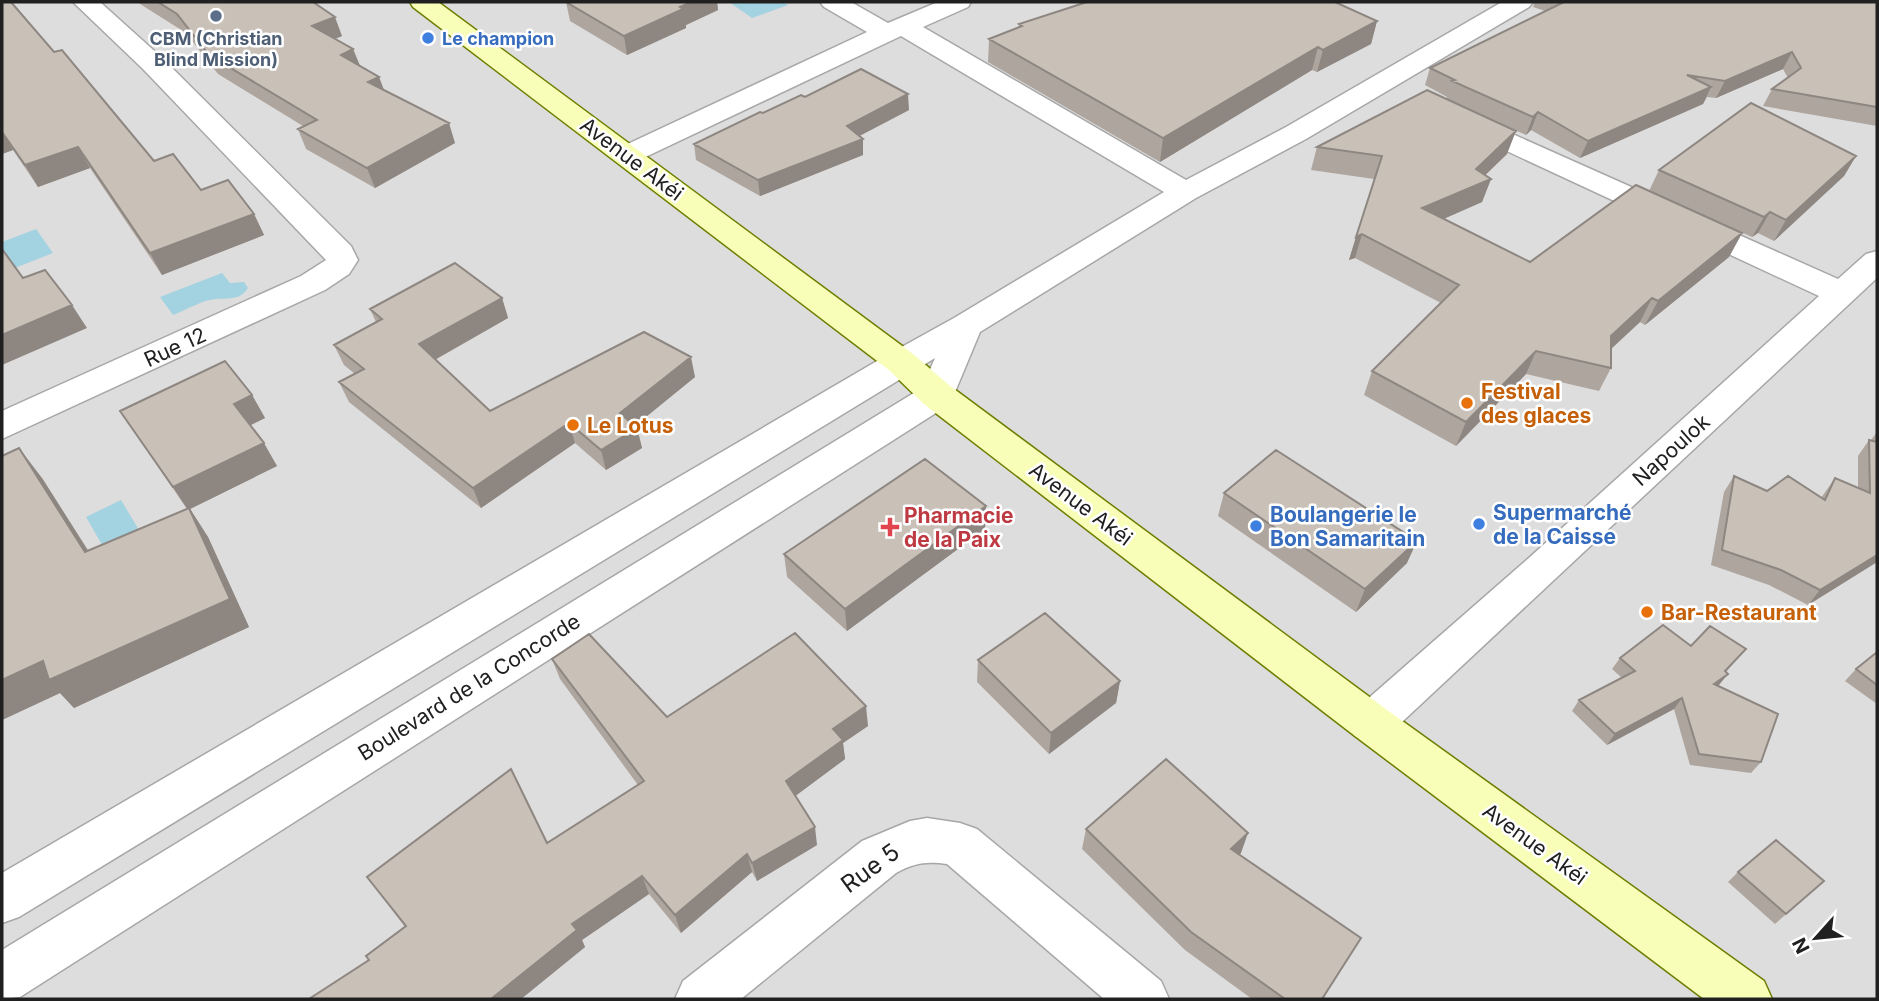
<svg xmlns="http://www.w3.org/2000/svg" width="1879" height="1001" font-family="Inter,sans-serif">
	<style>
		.residential { fill: #dedddd }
		.water { fill: #a3d2e1 }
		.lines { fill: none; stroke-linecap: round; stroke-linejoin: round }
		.street-casing { stroke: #a7a7a7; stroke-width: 3 }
		.secondary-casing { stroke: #6d7e00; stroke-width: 3 }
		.street { fill: #fff; fill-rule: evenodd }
		.secondary { fill: #f8feb7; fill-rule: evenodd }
		.wall { fill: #ada59e }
		.shaded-wall { fill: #8d8681 }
		.building { fill: #c9c0b8; stroke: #8d8681; stroke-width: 2 }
		.service-dot { fill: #5c6f8a; stroke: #fff; stroke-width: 2.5 }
		.shop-dot { fill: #3f7fe0; stroke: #fff; stroke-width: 2.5 }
		.food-dot { fill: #e8710a; stroke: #fff; stroke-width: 2.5 }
		.health-dot { fill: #e0444e; stroke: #fff; stroke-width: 2.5 }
		.labels { text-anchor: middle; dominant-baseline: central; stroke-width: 5; stroke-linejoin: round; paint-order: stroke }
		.far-service-label { font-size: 18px; font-weight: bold; fill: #4e5e75; stroke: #fff }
		.far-shop-label { font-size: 18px; font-weight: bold; fill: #366cbe; stroke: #fff; text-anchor: start }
		.street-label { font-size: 21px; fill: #202020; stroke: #fff }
		.food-label { font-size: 21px; font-weight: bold; fill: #c56008; stroke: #fff; text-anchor: start }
		.shop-label { font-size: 21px; font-weight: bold; fill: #366cbe; stroke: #fff; text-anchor: start }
		.health-label { font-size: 21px; font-weight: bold; fill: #be3a42; stroke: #fff; text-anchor: start }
		.near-street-label { font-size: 24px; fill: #202020; stroke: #fff }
	</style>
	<rect width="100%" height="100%" fill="#f1eee6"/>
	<path class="residential" d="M2,2H1877V999H2Z"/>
	<path class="water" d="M729,2H783L788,5L752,18Z
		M36,229L53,253L2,273V242Z
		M222,273L230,283L244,282L248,288C240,300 230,298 217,299C204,299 186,310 173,315L160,297Z
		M121,500L145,540L109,557L86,517Z"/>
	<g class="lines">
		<g class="street-casing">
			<path id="street" d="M73,2H100L161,57L351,246L358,260L349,274L325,290L2,439V411L301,276L326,260L143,69Z
				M820,2H851L888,23L938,2H971L968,7L923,27L1186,180L1286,127L1502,2H1533L1529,7L1306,139L1196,198L980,332L950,404L20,997L2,999V950L922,388L935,358L19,917L2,923V873L889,354L954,318L1164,192L901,36L637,161L627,164L617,161L612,155L617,149L867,32L824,7Z
				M1463,112L1838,279L1866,254L1877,251V278L1387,736L1371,742L1355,736L1349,723L1355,710L1530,557L1819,296L1453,126L1449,120L1453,114Z
				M927,818L960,823L977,829L1161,981L1169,999H1104L947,864C927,861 914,863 896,873L741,999H675L683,981L862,841L910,821Z"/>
		</g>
		<g class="secondary-casing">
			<path id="secondary" d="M410,2H438L913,354L950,386L1387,710L1764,981L1772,999H1704L1355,736L924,404L889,370L413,7Z"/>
		</g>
		<use href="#street" class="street"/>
		<use href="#secondary" class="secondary"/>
	</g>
	<path class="wall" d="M2,2L54,52L154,161L201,190L254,214L264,235L162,275L90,168L38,187L13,150L2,154Z
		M137,2H313L342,36L335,39L353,49L359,65L379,77L384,90L455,143L375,188L306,149L298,129L303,126L218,74L186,33Z
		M566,2H717L718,10L686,25V28L627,55L570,21Z
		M1535,2H1877V126L1763,106L1772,89L1788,78L1783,69L1716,98L1707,97L1703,104L1580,158L1531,130L1526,135L1447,99V97L1425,85L1430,68L1545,11L1533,7Z
		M1377,21L1371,44L1317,72L1312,70L1160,162L988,62L989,39L1019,27V24Z
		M805,97L909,110L859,136L863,155L760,196L696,160L694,144L763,113Z
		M1317,147L1507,154L1485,175L1491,179L1482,202L1443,219L1530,262L1742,233L1729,257L1645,325L1640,322L1611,349V368L1599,391L1526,374L1456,446L1364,395L1372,371L1441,303L1355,258L1349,260L1374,179L1311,170Z
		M1856,156L1844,176L1774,241L1758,233L1752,237L1649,191L1659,170Z
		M502,298L508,318L435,360L490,411L695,377L635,426L637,428L642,448L606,470L575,443L481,508L349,402L339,382L355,374L344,365L334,345L376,322L370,309Z
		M252,395L265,418L250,425L277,466L190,509L208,537L249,627L74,708L60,693L2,720V456L42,478L88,550L187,509L120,411Z
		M1877,432V562L1808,605L1769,585L1711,565L1724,492L1734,476L1767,491L1821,498L1835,478L1858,488V456L1869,440H1871Z
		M1224,493L1407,563L1356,612L1218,516Z
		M986,506L985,529L847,631L787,577L784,554Z
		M1691,646L1736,660L1726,672L1728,674L1717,686L1761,762L1751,773L1690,765L1674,709L1607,745L1572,711L1579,700L1622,678L1612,669L1620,658Z
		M1877,652V704L1845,681L1856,669Z
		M552,659L667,717L868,726L843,743L845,759L795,796L817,845L757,881L752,872L681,933L649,894L582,940L585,947L521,999H309L369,960L405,927L367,877L547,843L638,785L560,679Z
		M978,660L1120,681L1116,703L1049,754L977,682Z
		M1086,829L1241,853L1239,855L1361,938L1323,999H1252L1185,950L1082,849Z
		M1738,872L1824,881L1775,924L1728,882Z"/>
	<path class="shaded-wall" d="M692,2H717L718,10L686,25V28L627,55L624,36Z
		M335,17L342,36L319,45L312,26Z
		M1377,21L1371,44L1317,72L1323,50Z
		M1318,47L1312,70L1160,162L1163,138Z
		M353,49L361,68L341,55Z
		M1792,52L1783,69L1716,98L1725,81Z
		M379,77L386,96L368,82Z
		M1711,87L1703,104L1580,158L1588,141Z
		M908,94L909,110L848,142L847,126Z
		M1538,112L1531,130L1526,135L1533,117Z
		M449,123L455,143L375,188L367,168Z
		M1516,131L1507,154L1474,186L1491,179L1482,202L1414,232L1422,208L1476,169Z
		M2,132L13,150L2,154Z
		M863,139V155L760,196L758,180Z
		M78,147L90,168L38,187L25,165Z
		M1856,156L1844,176L1774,241L1786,220Z
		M1770,212L1758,233L1752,237L1764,217Z
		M254,214L264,235L162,275L150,253Z
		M1742,233L1729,257L1645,325L1658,301Z
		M1362,234L1355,258L1349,260L1356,237Z
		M502,298L508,318L427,364L419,344Z
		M1652,298L1640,322L1599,360L1611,336Z
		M72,305L87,328L2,365V335Z
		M1536,351L1526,374L1456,446L1466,422Z
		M691,357L695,377L626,433L620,413Z
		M252,395L265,418L247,427L234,404Z
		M569,423L575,443L481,508L473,488Z
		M637,428L642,448L606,470L601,450Z
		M264,443L277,466L190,509L208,537L249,627L74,708L60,693L2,720V680L188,510L173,487Z
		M19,448L42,478L107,581L85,552Z
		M986,506L985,529L847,631L845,609Z
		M1417,541L1407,563L1356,612L1365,589Z
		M1877,555V562L1808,605L1820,590Z
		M1746,649L1717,681L1728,674L1719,685L1705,695Z
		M1120,681L1116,703L1049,754L1051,733Z
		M1682,698L1674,709L1607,745L1615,734Z
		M866,706L868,726L843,743L845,759L790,800L786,781L833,729Z
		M815,827L817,845L757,881L752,863Z
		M1248,833L1241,853L1224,869L1231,849Z
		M747,854L752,872L681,933L675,915Z
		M642,876L649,894L582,940L585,947L521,999H491L572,924Z"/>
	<path class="building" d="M2,2H11L54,52L62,50L154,161L173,154L201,190L228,180L254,214L150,253L78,147L25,165L2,132Z
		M158,2H313L335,17L312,26L353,49L341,55L379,77L368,82L449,123L367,168L298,129L317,120L209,55L177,14Z
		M566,2H692L680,7L683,9L624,36Z
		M1087,2H1335L1377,21L1323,50L1318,47L1163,138L989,39L1022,26L1019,24Z
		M1564,2H1877V107L1772,89L1801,68L1792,52L1725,81L1687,75L1711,87L1588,141L1538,112L1533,117L1452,81L1455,80L1430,68Z
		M861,69L908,94L847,126L863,139L758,180L694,144L760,112L763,113L801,95L805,97Z
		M1427,90L1516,131L1476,169L1491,179L1422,208L1530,262L1636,185L1742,233L1658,301L1652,298L1611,336V368L1536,351L1466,422L1372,371L1459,285L1362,234L1356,237L1382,156L1317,147Z
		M1751,103L1856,156L1786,220L1770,212L1764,217L1659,170Z
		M2,249L23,278L45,270L72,305L2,335Z
		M455,263L502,298L419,344L490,411L644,332L691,357L620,413L637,428L601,450L569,423L473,488L339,382L364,369L334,345L382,319L370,309Z
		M225,361L252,395L234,404L264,443L173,487L120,411Z
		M1869,440L1877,442V555L1820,590L1781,570L1722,550L1734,476L1767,491L1788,476L1825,500L1835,478L1870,493Z
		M19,448L85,552L189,508L230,599L49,680L43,661L2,680V456Z
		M1276,450L1417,541L1365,589L1224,493Z
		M925,459L986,506L845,609L784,554Z
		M1045,613L1120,681L1051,733L978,660Z
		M1663,625L1691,646L1710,626L1746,649L1725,671L1728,674L1714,684L1778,714L1761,762L1699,754L1682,698L1615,734L1579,700L1635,671L1620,658Z
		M795,633L866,706L833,729L843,740L786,781L815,827L752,863L747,854L675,915L642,876L572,924L577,930L491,999H309L369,960L366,956L406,926L367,877L511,769L547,843L644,781L552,659L589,634L667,717Z
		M1877,652V685L1856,669Z
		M1166,759L1248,833L1231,849L1361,938L1322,999H1285L1191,932L1086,829Z
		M1776,840L1824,881L1786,914L1738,872Z"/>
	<circle class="service-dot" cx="216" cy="16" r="7"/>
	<g class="shop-dot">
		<circle cx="428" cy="38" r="7"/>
		<circle cx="1479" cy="524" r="7"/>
		<circle cx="1256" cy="526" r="7"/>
	</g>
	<g class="food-dot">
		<circle cx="1467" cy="403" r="7"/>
		<circle cx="573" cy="425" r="7"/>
		<circle cx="1647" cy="612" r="7"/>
	</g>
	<path class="health-dot" d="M886.5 516.5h7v7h7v7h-7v7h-7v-7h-7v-7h7z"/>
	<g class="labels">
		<g class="far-service-label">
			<text x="216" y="38">CBM (Christian<tspan x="216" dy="21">Blind Mission)</tspan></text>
		</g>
		<g class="far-shop-label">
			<text x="442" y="38">Le champion</text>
		</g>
		<g class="street-label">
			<text transform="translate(632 159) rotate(37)">Avenue Akéi</text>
			<text transform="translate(175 347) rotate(-25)">Rue 12</text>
			<text transform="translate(1671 450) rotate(-42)">Napoulok</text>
			<text transform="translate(1081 504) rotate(37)">Avenue Akéi</text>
			<text transform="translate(469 687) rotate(-32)">Boulevard de la Concorde</text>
			<text transform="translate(1535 844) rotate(36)">Avenue Akéi</text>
		</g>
		<g class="food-label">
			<text x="1481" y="391">Festival<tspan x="1481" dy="24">des glaces</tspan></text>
			<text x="587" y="425">Le Lotus</text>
			<text x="1661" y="612">Bar-Restaurant</text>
		</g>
		<g class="shop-label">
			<text x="1493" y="512">Supermarché<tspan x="1493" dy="24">de la Caisse</tspan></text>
			<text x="1270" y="514">Boulangerie le<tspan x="1270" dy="24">Bon Samaritain</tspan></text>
		</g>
		<g class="health-label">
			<text x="904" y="515">Pharmacie<tspan x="904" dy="24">de la Paix</tspan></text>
		</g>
		<g class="near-street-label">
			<text transform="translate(870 868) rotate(-36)">Rue 5</text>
		</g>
	</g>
	<rect width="1879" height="1001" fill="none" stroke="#202020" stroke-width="7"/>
	<g transform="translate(1816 938) rotate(243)" stroke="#ffffff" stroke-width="5" paint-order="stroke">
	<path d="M0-5L12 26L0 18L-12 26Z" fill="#202020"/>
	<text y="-10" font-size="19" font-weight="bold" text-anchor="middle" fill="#202020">N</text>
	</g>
</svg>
